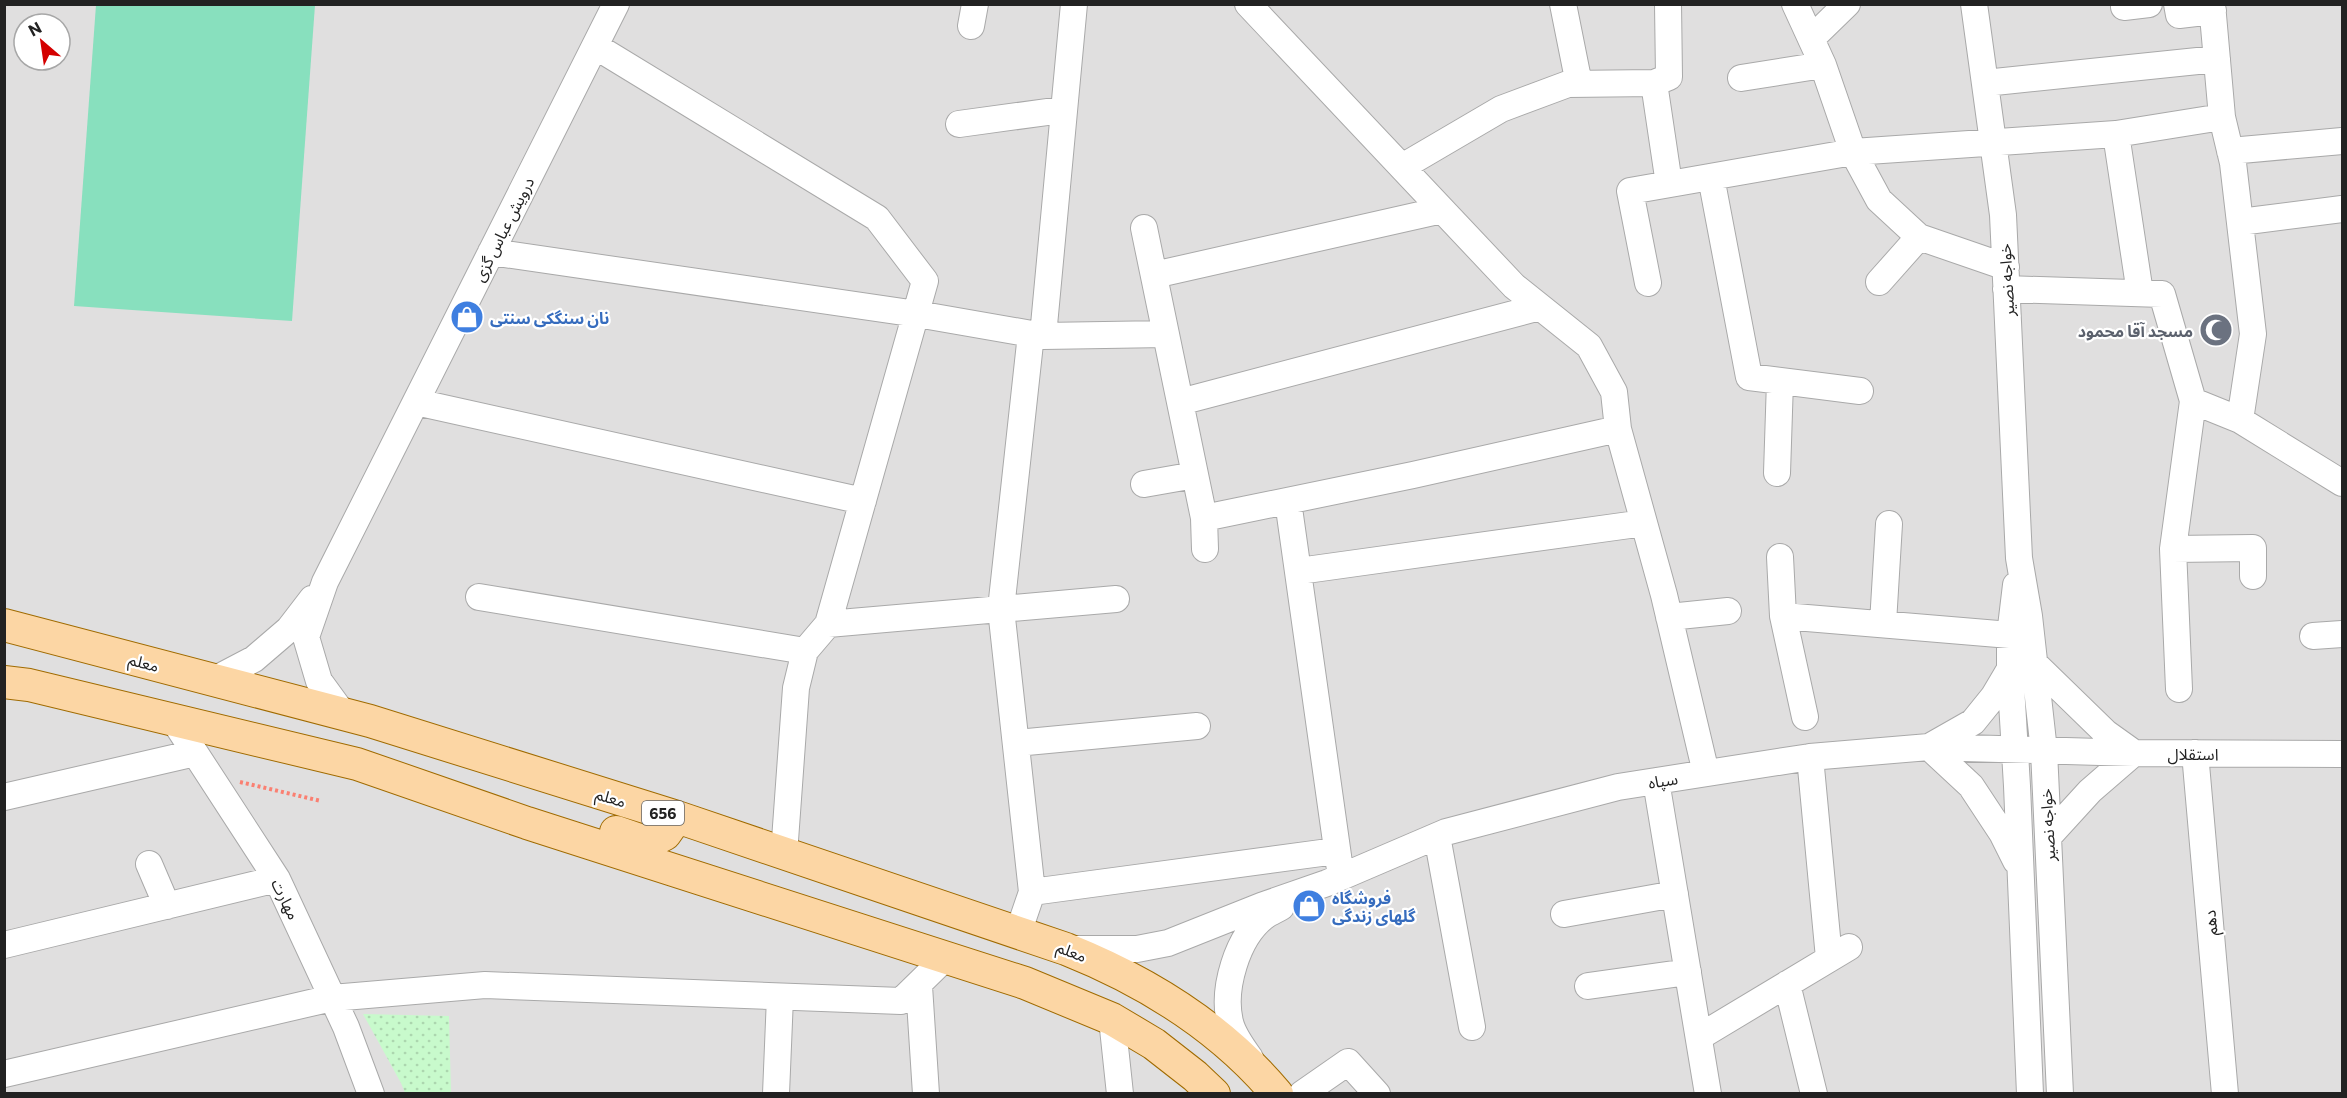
<svg xmlns="http://www.w3.org/2000/svg" width="2347" height="1098" font-family="Commissioner,'Noto Sans Arabic',sans-serif">
	<style>
		.residential { fill: #e0dfdf; fill-rule: evenodd }
		.park { fill: url(#park-dots) }
		.pitch { fill: #88e0be }
		.lines { fill: none; stroke-linecap: round; stroke-linejoin: round }
		.minor-casing { stroke: #a9a9a9; stroke-width: 28 }
		.major-casing { stroke: #a06b00; stroke-width: 34 }
		.path { stroke: #fa8072; stroke-width: 4; stroke-dasharray: 3 3; stroke-linecap: butt }
		.minor { stroke: #fff; stroke-width: 26 }
		.major { stroke: #fcd6a4; stroke-width: 32 }
		.labels { text-anchor: middle; dominant-baseline: central; stroke-width: 4.5; stroke-linejoin: round; paint-order: stroke }
		.shield { fill: #fff; stroke: #646464; stroke-width: 1.5 }
		.shield-label { font-size: 15px; font-weight: bold; fill: #222 }
		.street-label { font-size: 16px; fill: #222; stroke: #fff }
		.shop-label { font-size: 16px; font-weight: bold; fill: #366cbe; stroke: #fff; text-anchor: start }
		.worship-label { font-size: 16px; font-weight: bold; fill: #5b616d; stroke: #fff; text-anchor: end }
	</style>
	<defs>
		<pattern id="park-dots" width="8" height="8" patternUnits="userSpaceOnUse" patternTransform="scale(1.5)"><rect width="8" height="8" fill="#c8facc"/><path d="M2 2h.1M6 6h.1" fill="none" stroke="#acd6af" stroke-width="1.8" stroke-linecap="round"/></pattern>
	</defs>
	<rect width="100%" height="100%" fill="#f2efe9"/>
	<path class="residential" d="M5,5H2342V1093H5ZM24,24H60V60H24Z"/>
	<path class="park" d="M363,1014L449,1016L451,1093H405L401,1083Z"/>
	<path class="pitch" d="M96,5H315L292,321L74,306Z"/>
	<g class="lines">
		<g class="minor-casing">
			<path id="minor" d="M1248,4L1514,286L1589,346L1614,392L1618,429
				M1563,4L1579,84
				M1668,4L1669,77L1654,83L1669,184
				M1795,4L1823,65L1853,152L1879,200L1919,237L2006,267
				M1974,4L2003,215L2019,558L2029,616L2044,751L2060,1094
				M2177,4L2179,15L2213,11
				M2212,4L2222,117L2233,163L2253,334L2240,420
				M2124,7L2149,4
				M971,26L975,4
				M1811,39L1847,4
				M595,46L877,218L925,281L828,624L805,651L796,688L784,854
				M1741,78L1823,65
				M1985,83L2217,59
				M959,124L1062,110
				M2116,134L2140,293
				M2230,151L2342,141
				M1402,167L1501,109L1568,84L1654,83
				M1711,177L1749,377L1860,391
				M2240,222L2342,209
				M1144,228L1204,518L1205,549
				M491,252L917,314L1043,336L1166,334
				M1154,275L1442,210
				M1879,282L1919,237
				M1648,283L1630,191L1853,152L2116,134L2222,117
				M2006,289L2162,294L2193,401L2173,549L2179,689
				M1043,336L1074,4
				M2193,401L2240,420L2342,483
				M416,402L863,501
				M1180,402L1540,307
				M1777,473L1780,381
				M1144,484L1195,475
				M1288,501L1341,877
				M1204,518L1413,475L1618,429L1664,595L1706,773
				M2173,549L2253,548V576
				M1780,557L1783,616L1805,717
				M1299,571L1644,523
				M2016,585L2010,635V669L2017,786L2030,1094
				M479,597L805,651
				M1783,616L2010,635
				M1669,617L1728,611
				M1883,623L1889,524
				M828,624L1116,599
				M2313,636L2342,634
				M2034,663L2106,733L2134,753L2090,791L2048,837
				M2010,669L1994,696L1973,722L1929,747L1971,786L2002,833L2016,861
				M214,680L254,659L289,629L312,599
				M343,714L319,681L306,637L325,582L616,4
				M173,719L277,879L346,1027L371,1094
				M1016,743L1197,726
				M2195,753L2225,1094
				M1810,757L1829,958
				M1656,781L1708,1094
				M4,797L195,753
				M1437,836L1472,1027
				M149,864L167,906
				M1032,892L1336,851
				M1564,914L1675,894
				M1018,933L1032,892L1001,609L1031,334
				M4,945L277,879
				M1072,949H1137L1168,943L1261,906L1327,883L1446,832L1618,787L1810,757L1929,747L2134,753L2342,754
				M1787,984L1814,1094
				M919,986L926,1094
				M1588,986L1688,972
				M1112,1019L1120,1094
				M1699,1037L1849,947
				M1250,1058C1242,1047 1233,1035 1230,1022C1222,989 1237,937 1265,916C1269,913 1276,910 1281,907
				M4,1074L332,998L485,985L901,1001L945,958
				M776,1094L780,997
				M1302,1094L1348,1062L1377,1094"/>
		</g>
		<g class="major-casing">
			<path id="major" d="M4,625L370,721L677,817L1066,949C1146,981 1221,1027 1277,1094
				M4,682L29,685L357,764L527,823L1025,983L1112,1019L1154,1044L1195,1076L1214,1094
				M616,832L648,843L665,834L677,817"/>
		</g>
		<path class="path" d="M240,782L321,801"/>
		<use href="#minor" class="minor"/>
		<use href="#major" class="major"/>
	</g>
	<defs>
		<g id="shop-disc" transform="scale(1.725)"><circle r="9.5" fill="#3f7fe0" stroke="#fff"/><path d="M-5-2.5h2.3a2.7 3.5 0 0 1 5.4 0H5L5.5 6h-11ZM-1.5-2.5h3a1.5 2.3 0 0 0-3 0Z" fill="#fff"/></g>
		<g id="mosque-disc" transform="scale(1.725)"><circle r="9.5" fill="#6b7280" stroke="#fff"/><path d="M3.5-4.9A6 6 0 1 0 3.5 4.9A5 5 0 1 1 3.5-4.9Z" fill="#fff"/></g>
	</defs>
	<g fill-rule="evenodd">
		<use href="#shop-disc" x="467" y="317"/>
		<use href="#mosque-disc" x="2216" y="330"/>
		<use href="#shop-disc" x="1309" y="906"/>
	</g>
	<g class="labels">
		<rect class="shield" x="642" y="801" width="42" height="24" rx="4.5"/>
		<g class="shield-label">
			<text x="663" y="813">656</text>
		</g>
		<g class="street-label">
			<text transform="translate(503 229) rotate(-63)">درویش عباس گزی</text>
			<text transform="translate(2006 280) rotate(-93)">خواجه نصیر</text>
			<text transform="translate(144 662) rotate(15)">معلم</text>
			<text x="2193" y="753">استقلال</text>
			<text transform="translate(1663 780) rotate(-9)">سپاه</text>
			<text transform="translate(611 797) rotate(17)">معلم</text>
			<text transform="translate(2047 825) rotate(-93)">خواجه نصیر</text>
			<text transform="translate(286 899) rotate(64)">مهارت</text>
			<text transform="translate(2210 923) rotate(-95)">دهم</text>
			<text transform="translate(1072 951) rotate(21)">معلم</text>
		</g>
		<g class="shop-label">
			<text x="490" y="317">نان سنگکی سنتی</text>
			<text x="1332" y="897">فروشگاه<tspan x="1332" dy="18">گلهای زندگی</tspan></text>
		</g>
		<g class="worship-label">
			<text x="2193" y="330">مسجد آقا محمود</text>
		</g>
	</g>
	<rect width="2347" height="1098" fill="none" stroke="#222222" stroke-width="12"/>
	<g transform="translate(42 42) rotate(331)"><circle r="28" fill="#ffffff" stroke="#a7a7a7" stroke-width="1.5"/>
	<path d="M0-4.5L10 22L0 15L-10 22Z" fill="#d40000"/>
	<text y="-9" font-size="16" font-weight="bold" text-anchor="middle" fill="#222222">N</text>
	</g>
</svg>
